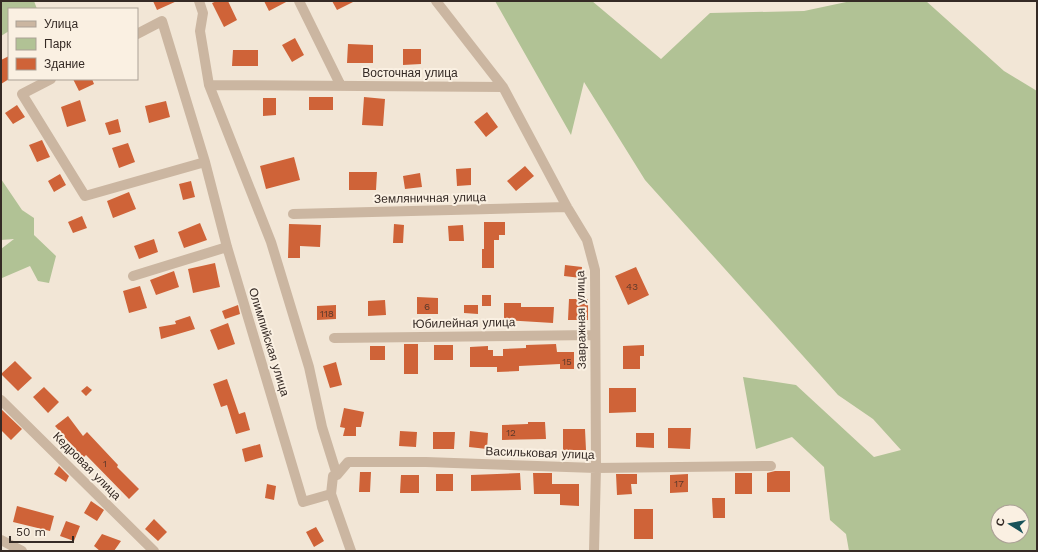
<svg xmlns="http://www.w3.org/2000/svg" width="1038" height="552" font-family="'Work Sans',sans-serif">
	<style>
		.green { fill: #b1c295; fill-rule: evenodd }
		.building { fill: #cf6338 }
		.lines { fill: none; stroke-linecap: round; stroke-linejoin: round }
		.minor { stroke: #cbb6a1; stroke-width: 10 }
		.labels { text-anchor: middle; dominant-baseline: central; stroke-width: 4; stroke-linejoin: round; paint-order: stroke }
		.number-label { font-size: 10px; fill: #5c382a }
		.street-label { font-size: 12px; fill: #352a25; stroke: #faf0e2 }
	</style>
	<rect width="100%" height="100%" fill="#f2e6d6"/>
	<path class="green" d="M1,1H34L37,9H9V31L1,36Z
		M495,1H592L661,59L710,13L804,11L851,1H926L1004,71L1037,91V551H849L846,534L830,520L824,467L792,437L756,449L743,377L796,385L874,457L901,450L873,419L838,395L645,180L584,82L571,135ZM998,512H1022V536H998Z
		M1,179L22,210L34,218V235L56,256L49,283L38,281L30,266L2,278L1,275V249L14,239L1,240Z"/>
	<path class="building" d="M153,1H177L157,10Z
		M217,1H228L237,20L224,27L212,3Z
		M264,1H288L269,11Z
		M332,1H355L337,10Z
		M295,38L304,55L292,62L282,45Z
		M348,44L373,45V63H347Z
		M403,49H421V64L403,65Z
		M233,50H258V66H232Z
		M9,56V79L1,84V60Z
		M73,79H92L94,84L79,91Z
		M309,97H333V110H309Z
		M364,97L385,99L383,126L362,125Z
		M263,98H276V115L263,116Z
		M80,100L86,121L67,127L61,107Z
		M166,101L170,117L149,123L145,106Z
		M17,105L25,117L13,124L5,113Z
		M487,112L498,127L486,137L474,122Z
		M118,119L121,132L109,135L105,123Z
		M42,140L50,157L37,162L29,145Z
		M128,143L135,162L119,168L112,148Z
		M294,157L300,180L266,189L260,166Z
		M525,166L534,176L516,191L507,181Z
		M471,168V185L457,186L456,169Z
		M349,172H377L376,190H349Z
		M420,173L422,187L405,189L403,176Z
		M60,174L66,185L54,192L48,181Z
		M191,181L195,197L183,200L179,184Z
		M129,192L136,209L113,218L107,201Z
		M82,216L87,228L73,233L68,222Z
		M484,222H505V235H499V240H494V268H482V249H484Z
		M200,223L207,240L184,248L178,232Z
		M289,224L321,225L320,247L300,246V258H288Z
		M394,224L404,225L403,243H393Z
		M463,225L464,241H449L448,226Z
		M154,239L158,252L139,259L134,246Z
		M215,263L220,287L193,293L188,269Z
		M565,265L582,267L581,278L564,276Z
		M636,267L649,295L628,305L615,276Z
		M174,271L179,287L156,295L150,280Z
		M140,286L147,308L129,313L123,291Z
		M482,295H491V306H482Z
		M417,297L438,298V314H417Z
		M569,299H588V320H568Z
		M385,300L386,315L368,316V301Z
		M504,303H521V307H554L553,323L504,320Z
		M238,305L240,314L225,319L222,311Z
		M336,305V319L317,320V306Z
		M464,305H478V314L464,313Z
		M190,316L195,329L161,339L159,327L176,324L175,321Z
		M228,323L235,344L218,350L210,330Z
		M404,344H418V374H404Z
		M556,344L557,352H574V369H560V364L519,366V371L497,372V367H470V347L488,346V350H493V356H503V349L526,348V345Z
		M434,345H453V360H434Z
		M644,345V356H640V369H623V346Z
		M370,346H385V360H370Z
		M15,361L32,378L18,391L1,374Z
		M336,362L342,385L330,388L323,366Z
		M227,379L239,414L245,412L250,430L236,434L227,405L221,407L213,384Z
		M87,386L92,390L86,396L81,391Z
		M44,387L59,402L48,413L33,397Z
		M609,388H636V412L609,413Z
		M344,408L364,412L361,427H356V436H343L345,428L340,427Z
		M1,409L22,429L11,440L1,430Z
		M68,416L83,436L87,432L118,465L117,467L139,489L129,499L86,455L83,458L55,426Z
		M528,422H545L546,439L502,440V425L528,424Z
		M668,428H691L690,449L668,448Z
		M563,429H585L586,450H563Z
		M400,431L417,432L416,447L399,446Z
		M470,431L488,433L487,449L469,447Z
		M433,432H455L454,449H433Z
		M636,433H654V448L636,447Z
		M260,444L263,457L245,462L242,449Z
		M59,466L69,476L66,482L54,474Z
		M775,471H790V492H767V473Z
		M360,472H371L370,492H359Z
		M520,473L521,490L471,491V475Z
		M533,473H552V484H579V506L560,505V494H534Z
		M735,473H752V494H735Z
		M436,474H453V491H436Z
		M616,474H637V484H631L632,494L617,495Z
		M688,474V492L670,493V475Z
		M401,475H419V493H400Z
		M267,484L276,486L274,500L265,498Z
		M712,498H725V518H713Z
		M91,501L104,510L97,521L84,513Z
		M17,506L54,516L50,531L13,522Z
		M634,509H653V539H634Z
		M154,519L167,532L158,541L145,529Z
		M66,521L80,526L74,541L60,536Z
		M316,527L324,541L314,547L306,532Z
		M102,534L121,541L114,551H100L94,546Z"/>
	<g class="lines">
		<path class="minor" d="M199,1L203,13L200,31L209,85L271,242L309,367L322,427L337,475
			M299,1L341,86
			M436,1L503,87L567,207L587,240L595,270L596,468L594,551
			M137,34L162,21L205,162
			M51,79L22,94L85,196L205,162L227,247L303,502L331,494
			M209,85L503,87
			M293,214L567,207
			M133,276L227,247
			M334,338L595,335
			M1,400L154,551
			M1,540L22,551
			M351,551L331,494L333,476L337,475L348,462H426L596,468L771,466"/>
	</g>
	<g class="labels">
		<g class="number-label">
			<text x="632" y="286">43</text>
			<text x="427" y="306">6</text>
			<text x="327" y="313">118</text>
			<text x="567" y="361">15</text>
			<text x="511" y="432">12</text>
			<text x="105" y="463">1</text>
			<text x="679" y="483">17</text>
		</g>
		<g class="street-label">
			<text x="410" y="73">Восточная улица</text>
			<text transform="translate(430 198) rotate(-1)">Земляничная улица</text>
			<text transform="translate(581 320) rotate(-91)">Завражная улица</text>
			<text transform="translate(464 323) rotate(-1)">Юбилейная улица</text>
			<text transform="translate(269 342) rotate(73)">Олимпийская улица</text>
			<text transform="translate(540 453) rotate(2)">Васильковая улица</text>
			<text transform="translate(87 466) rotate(45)">Кедровая улица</text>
		</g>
	</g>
	<rect width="1038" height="552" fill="none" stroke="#352a25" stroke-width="4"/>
	<rect x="8" y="8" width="130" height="72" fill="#faf0e2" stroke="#aba196"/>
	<rect x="16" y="21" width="20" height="6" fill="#cbb6a1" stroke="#aba196"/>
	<text x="44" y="28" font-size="12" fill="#352a25">Улица</text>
	<rect x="16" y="38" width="20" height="12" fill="#b1c295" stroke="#aba196"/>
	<text x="44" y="48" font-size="12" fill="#352a25">Парк</text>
	<rect x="16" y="58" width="20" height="12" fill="#cf6338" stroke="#aba196"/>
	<text x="44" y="68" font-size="12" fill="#352a25">Здание</text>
	<g transform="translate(1010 524) rotate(281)"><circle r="19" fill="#faf0e2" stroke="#aba196"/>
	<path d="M0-3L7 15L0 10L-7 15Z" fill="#185259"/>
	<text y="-6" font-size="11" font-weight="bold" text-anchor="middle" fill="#352a25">С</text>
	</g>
	<path d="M10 536v6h63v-6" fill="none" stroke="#352a25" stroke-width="2"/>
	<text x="16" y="536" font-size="12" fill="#352a25" stroke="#faf0e2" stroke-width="3" paint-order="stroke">50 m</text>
</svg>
